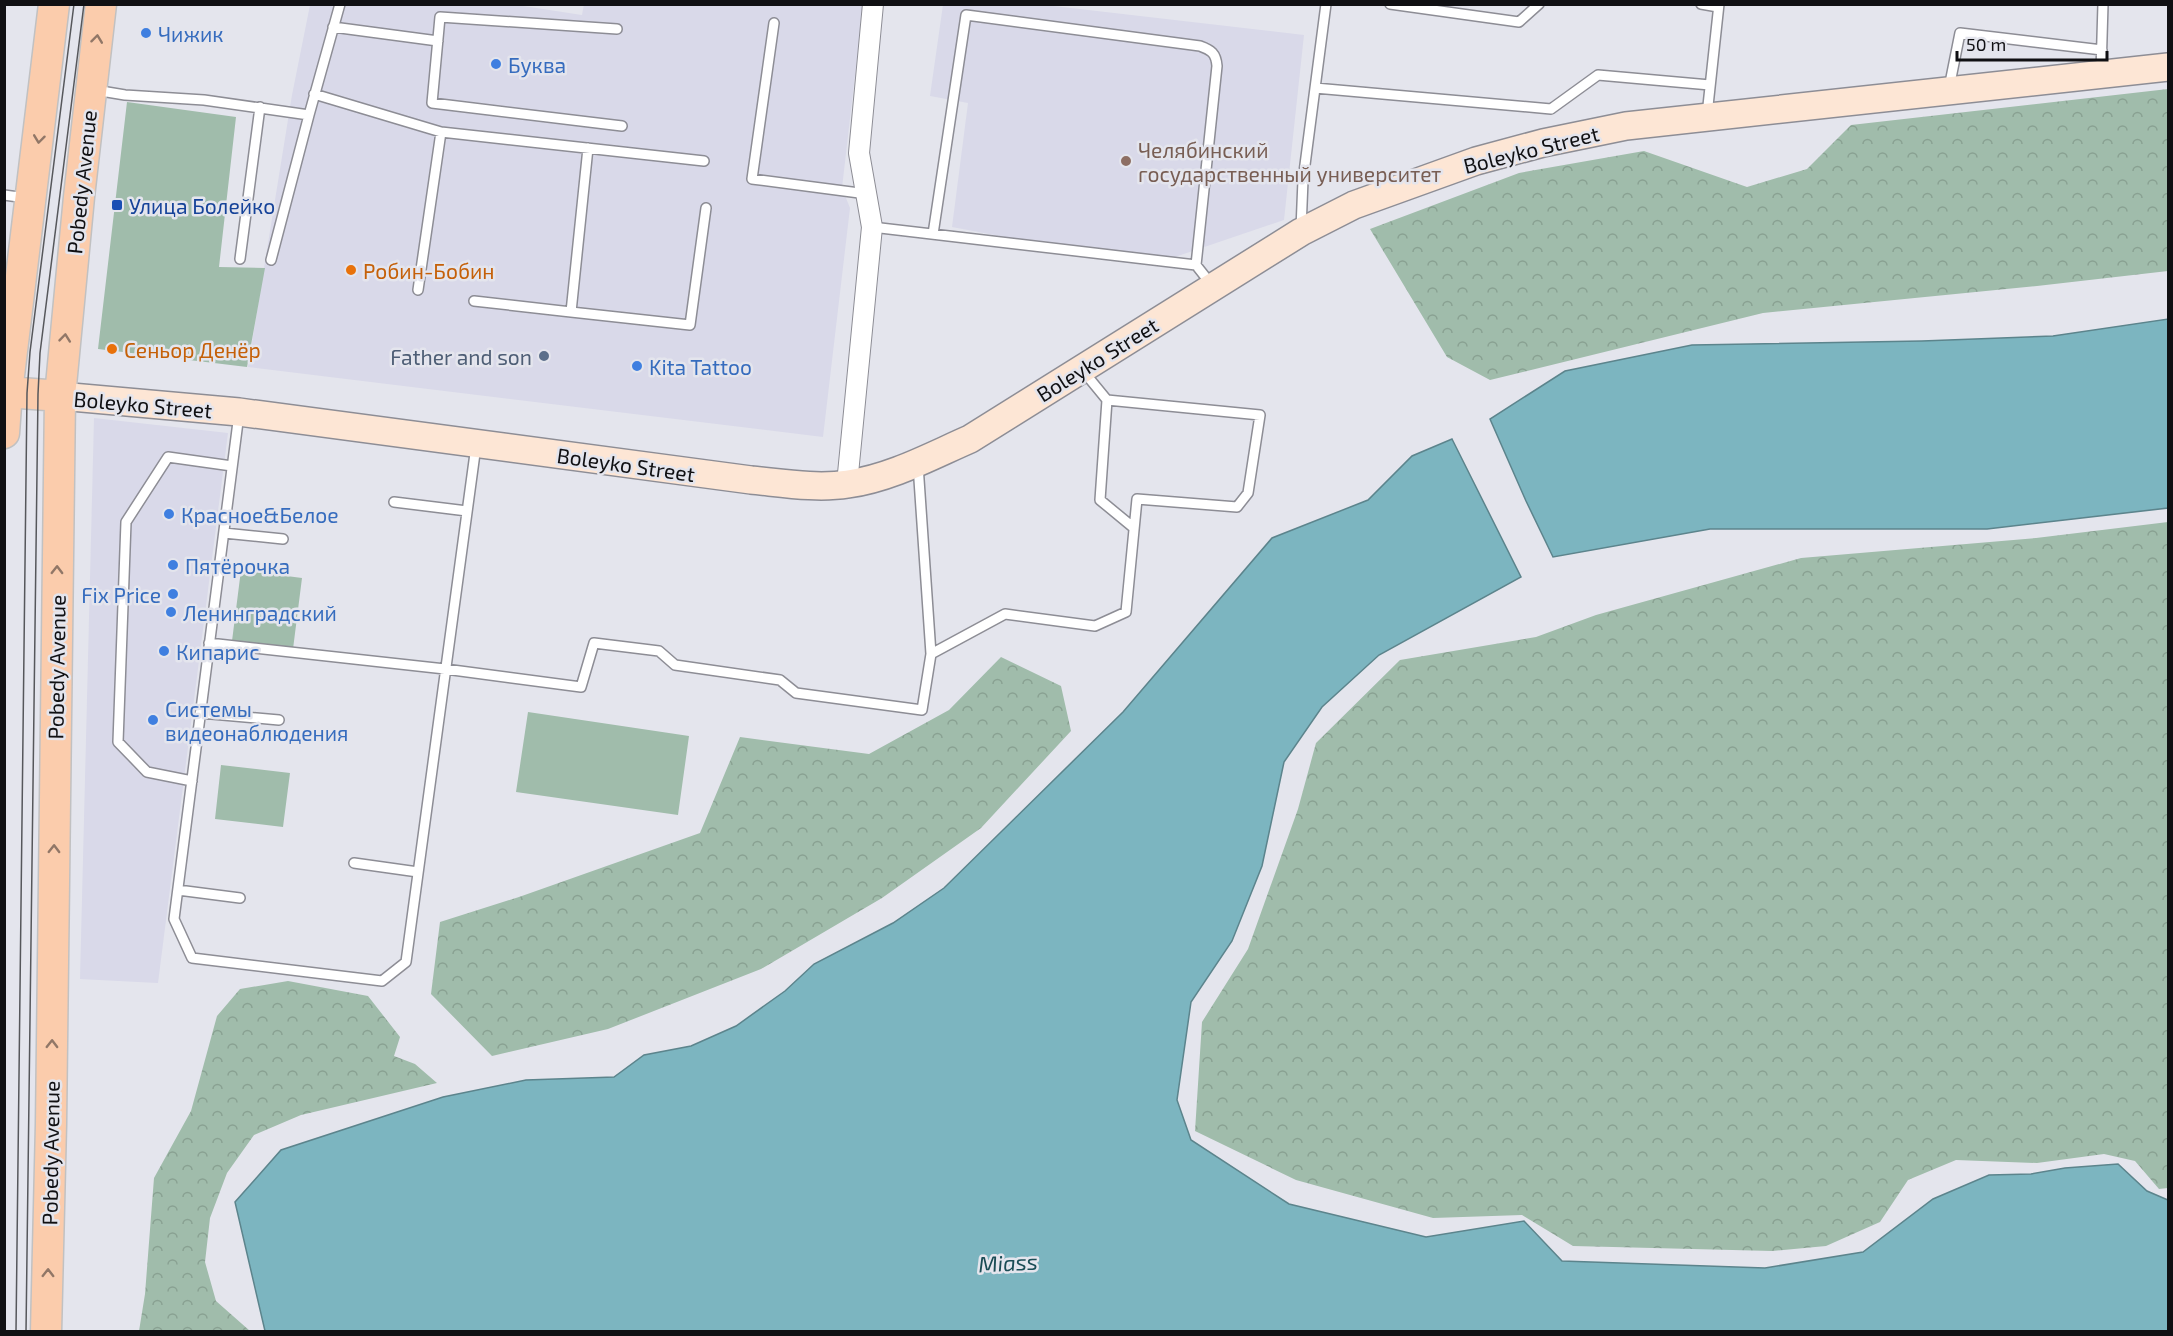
<svg xmlns="http://www.w3.org/2000/svg" width="2173" height="1336" font-family="'Exo 2',sans-serif">
	<style>
		.built { fill: #d9d9e9 }
		.green { fill: #a0bcab }
		.forest { fill: url(#forest-crowns) }
		.water { fill: #7cb5c0; stroke: #5c848c; stroke-width: 1.5 }
		.lines { fill: none; stroke-linecap: round; stroke-linejoin: round }
		.lane-casing { stroke: #8d8d95; stroke-width: 12 }
		.street-casing { stroke: #8d8d95; stroke-width: 22 }
		.secondary-casing { stroke: #8d8d95; stroke-width: 30 }
		.primary-casing { stroke: #c1c1c2; stroke-width: 33 }
		.lane { stroke: #fff; stroke-width: 9 }
		.street { stroke: #fff; stroke-width: 20 }
		.secondary { stroke: #fde6d5; stroke-width: 27 }
		.primary { stroke: #fbccac; stroke-width: 30 }
		.tram { stroke: #56575b; stroke-width: 1.5 }
		.oneway { stroke: #917767 }
		.shop-dot { fill: #3f7fe0; stroke: #e4e5ed; stroke-width: 2 }
		.education-dot { fill: #8d6e63; stroke: #e4e5ed; stroke-width: 2 }
		.transit-dot { fill: #1a4fb4; stroke: #e4e5ed; stroke-width: 2 }
		.food-dot { fill: #e8710a; stroke: #e4e5ed; stroke-width: 2 }
		.service-dot { fill: #5c6f8a; stroke: #e4e5ed; stroke-width: 2 }
		.labels { text-anchor: middle; dominant-baseline: central; stroke-width: 5; stroke-linejoin: round; paint-order: stroke }
		.shop-label { font-size: 21px; fill: #366cbe; stroke: #e4e5ed; text-anchor: start }
		.education-label { font-size: 21px; fill: #785e54; stroke: #e4e5ed; text-anchor: start }
		.street-label { font-size: 21px; fill: #101013; stroke: #e4e5ed }
		.transit-label { font-size: 21px; fill: #164399; stroke: #e4e5ed; text-anchor: start }
		.food-label { font-size: 21px; fill: #c56008; stroke: #e4e5ed; text-anchor: start }
		.service-label { font-size: 21px; fill: #4e5e75; stroke: #e4e5ed; text-anchor: end }
		.water-label { font-size: 22px; font-style: italic; fill: #1a4c55; stroke: #e4e5ed }
	</style>
	<defs>
		<pattern id="forest-crowns" width="20" height="18" patternUnits="userSpaceOnUse" patternTransform="scale(1.5)"><rect width="20" height="18" fill="#a0bcab"/><path d="M2 6a3 3 0 1 1 6 0M12 15a3 3 0 1 1 6 0" fill="none" stroke="#89a192"/></pattern>
	</defs>
	<rect width="100%" height="100%" fill="#e4e5ed"/>
	<path class="built" d="M510,4L582,15L584,4H851L863,6L842,188L850,208L823,437L248,367L292,95L310,5Z
		M943,5H1045L1304,35L1284,220L1172,258L1032,242L952,227L968,103L930,96Z
		M94,418L228,433L158,983L80,979Z"/>
	<path class="green" d="M127,102L236,117L219,267L265,268L247,367L98,349Z
		M241,570L302,578L293,649L232,641Z
		M528,712L689,736L678,815L516,792Z
		M221,765L290,773L283,827L215,819Z"/>
	<path class="forest" d="M2168,89V271L2037,286L1763,313L1490,380L1447,357L1370,229L1519,173L1644,151L1747,187L1807,169L1851,125Z
		M2168,522V1188L2159,1189L2135,1161L2104,1154L2037,1163L1956,1160L1908,1180L1880,1222L1826,1246L1772,1251L1573,1246L1522,1215L1433,1218L1296,1180L1195,1131L1202,1022L1248,949L1298,809L1316,743L1400,660L1536,637L1596,615L1801,558L2036,538Z
		M1001,657L1061,686L1071,731L981,828L882,898L761,969L608,1029L492,1056L431,994L440,922L519,897L700,833L740,737L869,754L949,710Z
		M288,981L368,996L400,1037L394,1056L415,1064L437,1083L301,1115L254,1135L227,1173L210,1218L205,1262L216,1301L250,1331H139L145,1294L154,1178L191,1111L217,1016L240,989Z"/>
	<path class="water" d="M2168,319V508L1987,529H1710L1553,557L1526,501L1490,419L1565,371L1692,345L1922,341L2053,336Z
		M1452,439L1521,577L1379,655L1322,707L1284,762L1262,866L1232,941L1191,1002L1177,1100L1191,1140L1289,1204L1426,1237L1524,1221L1562,1261L1765,1268L1863,1252L1933,1199L1989,1175L2031,1174L2065,1168L2118,1164L2147,1191L2168,1200V1331H265L235,1202L281,1150L443,1097L526,1080L614,1077L644,1055L691,1046L736,1026L785,991L814,964L893,923L944,888L1123,712L1272,538L1368,500L1412,456Z"/>
	<g class="lines">
		<g class="lane-casing">
			<path id="lane" d="M1390,4L1519,22L1539,4
				M1701,4L1718,7
				M774,23L752,179L867,194
				M333,27L438,41
				M617,29L440,17L432,103L622,126
				M2101,71L2103,4
				M1315,88L1551,109L1598,75L1710,85
				M1949,88L1960,33L2102,50
				M95,90L125,95L204,100L309,115L340,4
				M314,94L441,132L704,161
				M1707,115L1719,4
				M588,148L571,312L690,325L706,208
				M4,195L26,198
				M872,227L1196,265
				M1301,229L1303,180L1326,4
				M933,234L966,15L1200,46C1211,50 1216,53 1217,66L1196,265L1211,284
				M240,259L260,107
				M271,260L309,115
				M418,290L441,132
				M474,301L571,312
				M1084,372L1107,400L1100,500L1134,528
				M239,414L174,919L192,958L382,981L406,962L476,446
				M918,465L931,654
				M394,502L467,511
				M224,533L283,539
				M209,643L445,669L581,687L594,643L659,651L675,665L780,680L796,693L922,710L931,654L1005,614L1095,626L1126,612L1137,499L1237,507L1248,493L1260,415L1107,400
				M200,713L279,720
				M192,781L147,772L118,742L126,522L168,457L232,466
				M354,863L418,872
				M178,890L240,898"/>
		</g>
		<g class="street-casing">
			<path id="street" d="M847,484L872,227L859,153L873,4"/>
		</g>
		<g class="secondary-casing">
			<path id="secondary" d="M60,396L239,412L751,480C782,483 817,489 848,484C891,478 931,456 970,439L1301,232L1354,205L1476,161L1543,143L1626,126L2168,67"/>
		</g>
		<g class="primary-casing">
			<path id="primary" d="M7,392L60,396
				M4,433L7,392L54,4
				M46,1332L51,1124L60,396L79,197L101,4"/>
		</g>
		<use href="#lane" class="lane"/>
		<use href="#street" class="street"/>
		<use href="#secondary" class="secondary"/>
		<use href="#primary" class="primary"/>
		<path class="tram" d="M16,1332L27,393L30,352L74,4
			M26,1332L38,394L40,353L84,4"/>
	</g>
	<defs><path id="oneway-chevron" d="M-2-3.5L2.5 0L-2 3.5" fill="none" stroke-width="1.6" stroke-linecap="round" stroke-linejoin="round" transform="scale(1.5)"/></defs>
	<g class="oneway">
		<use href="#oneway-chevron" transform="translate(97 39) rotate(-83)"/>
		<use href="#oneway-chevron" transform="translate(39 139) rotate(97)"/>
		<use href="#oneway-chevron" transform="translate(65 338) rotate(-84)"/>
		<use href="#oneway-chevron" transform="translate(57 570) rotate(-89)"/>
		<use href="#oneway-chevron" transform="translate(54 849) rotate(-89)"/>
		<use href="#oneway-chevron" transform="translate(52 1044) rotate(-89)"/>
		<use href="#oneway-chevron" transform="translate(48 1273) rotate(-89)"/>
	</g>
	<g class="shop-dot">
		<circle cx="146" cy="33" r="6"/>
		<circle cx="496" cy="64" r="6"/>
		<circle cx="637" cy="366" r="6"/>
		<circle cx="169" cy="514" r="6"/>
		<circle cx="173" cy="565" r="6"/>
		<circle cx="173" cy="594" r="6"/>
		<circle cx="171" cy="612" r="6"/>
		<circle cx="164" cy="651" r="6"/>
		<circle cx="153" cy="720" r="6"/>
	</g>
	<circle class="education-dot" cx="1126" cy="161" r="6"/>
	<rect class="transit-dot" x="111" y="199" width="12" height="12" rx="3"/>
	<g class="food-dot">
		<circle cx="351" cy="270" r="6"/>
		<circle cx="112" cy="349" r="6"/>
	</g>
	<circle class="service-dot" cx="544" cy="356" r="6"/>
	<g class="labels">
		<g class="shop-label">
			<text x="158" y="33">Чижик</text>
			<text x="508" y="64">Буква</text>
			<text x="649" y="366">Kita Tattoo</text>
			<text x="181" y="514">Красное&amp;Белое</text>
			<text x="185" y="565">Пятёрочка</text>
			<text x="161" y="594" text-anchor="end">Fix Price</text>
			<text x="183" y="612">Ленинградский</text>
			<text x="176" y="651">Кипарис</text>
			<text x="165" y="708">Системы<tspan x="165" dy="24">видеонаблюдения</tspan></text>
		</g>
		<g class="education-label">
			<text x="1138" y="149">Челябинский<tspan x="1138" dy="24">государственный университет</tspan></text>
		</g>
		<g class="street-label">
			<text transform="translate(1531 149) rotate(-14)">Boleyko Street</text>
			<text transform="translate(81 182) rotate(-84)">Pobedy Avenue</text>
			<text transform="translate(1097 359) rotate(-32)">Boleyko Street</text>
			<text transform="translate(143 404) rotate(5)">Boleyko Street</text>
			<text transform="translate(626 464) rotate(8)">Boleyko Street</text>
			<text transform="translate(56 667) rotate(-89)">Pobedy Avenue</text>
			<text transform="translate(50 1153) rotate(-89)">Pobedy Avenue</text>
		</g>
		<g class="transit-label">
			<text x="129" y="205">Улица Болейко</text>
		</g>
		<g class="food-label">
			<text x="363" y="270">Робин-Бобин</text>
			<text x="124" y="349">Сеньор Денёр</text>
		</g>
		<g class="service-label">
			<text x="532" y="356">Father and son</text>
		</g>
		<g class="water-label">
			<text transform="translate(1008 1262) rotate(-3)">Miass</text>
		</g>
	</g>
	<rect width="2173" height="1336" fill="none" stroke="#101013" stroke-width="12"/>
	<path d="M1957 51v9h150v-9" fill="none" stroke="#101013" stroke-width="3"/>
	<text x="1966" y="51" font-size="18" fill="#101013" stroke="#e4e5ed" stroke-width="4.5" paint-order="stroke">50 m</text>
</svg>
